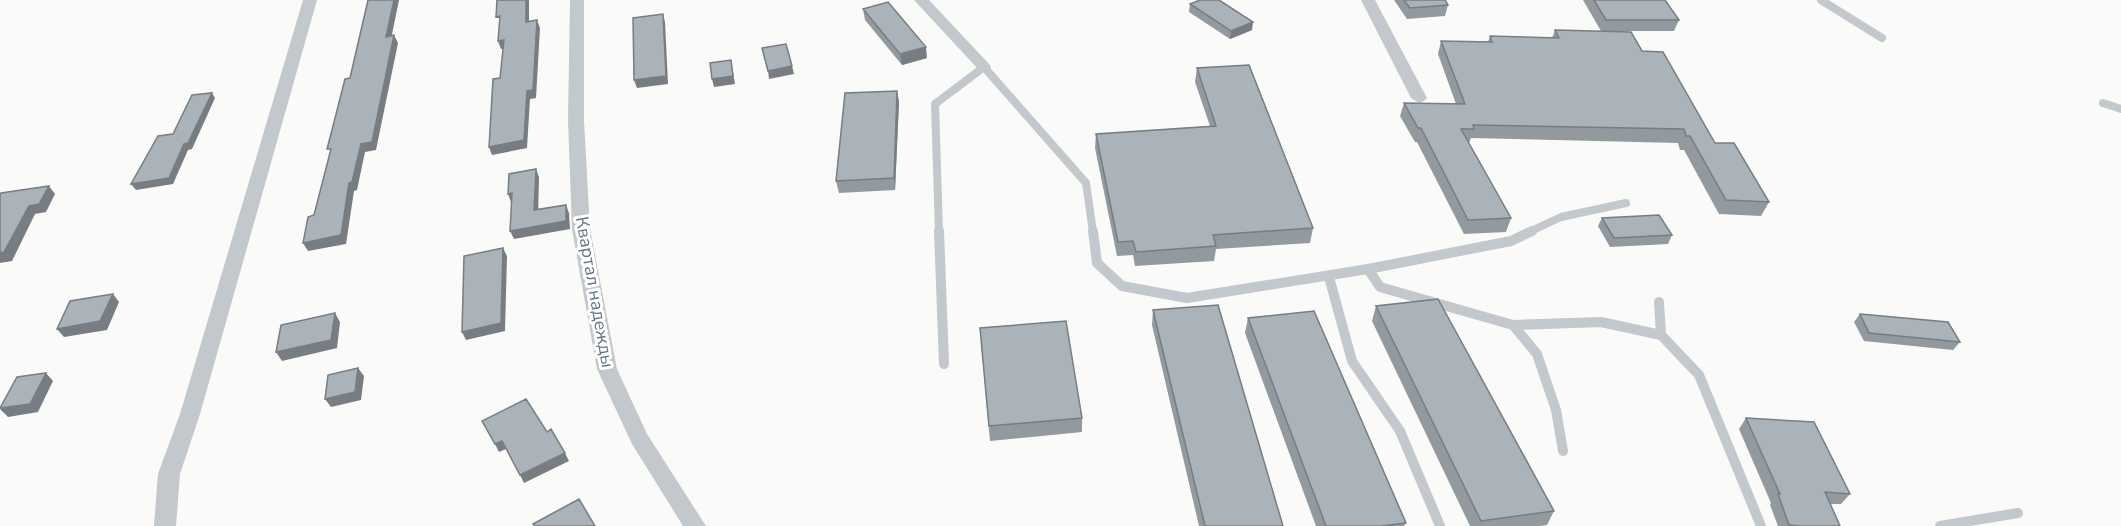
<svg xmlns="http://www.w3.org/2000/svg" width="2121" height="526" font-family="'Nunito Sans',sans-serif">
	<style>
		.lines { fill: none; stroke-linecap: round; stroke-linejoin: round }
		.service-far1 { stroke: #c3c8cc; stroke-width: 8 }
		.service { stroke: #c3c8cc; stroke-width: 10 }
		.minor { fill: #c3c8cc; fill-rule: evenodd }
		.wall { fill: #929a9f }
		.shaded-wall { fill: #777d82 }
		.building { fill: #aab3b9; stroke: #777d82; stroke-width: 1.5 }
		.labels { text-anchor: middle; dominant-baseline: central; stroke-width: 6; stroke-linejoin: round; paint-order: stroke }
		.street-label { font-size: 18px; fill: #657683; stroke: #fff }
	</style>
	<rect width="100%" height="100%" fill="#fafaf8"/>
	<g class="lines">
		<path class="service-far1" d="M1821,0L1882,38
			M2103,103L2121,109
			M939,232L935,104L984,67L1086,183L1093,232
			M1529,232L1561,217L1626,203"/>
		<path class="service" d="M939,231L944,364
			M1093,231L1097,263L1122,286L1187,298L1368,269L1380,287L1513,325L1601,322L1661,335L1699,375L1761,526
			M1368,269L1511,241L1532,231
			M1329,277L1352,361L1400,431L1440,526
			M1659,302L1661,335
			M1513,325L1537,354L1556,410L1563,451
			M1940,526L2018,513"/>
		<path class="minor" d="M303,0H317L200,414L180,474L176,526H154L158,474L180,414Z
			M570,0H584V121L590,229L617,369L647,434L706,526H683L632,444L597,369L572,229L568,121Z
			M914,0H929L989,64L991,67L989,70H979Z
			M1361,0H1375L1427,98L1424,101L1419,103L1411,98Z"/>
	</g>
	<path class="wall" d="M1394,0H1445L1448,5L1445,16L1407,19Z
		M1583,0H1665L1679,20L1674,31H1601Z
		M1190,4L1252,30L1230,39L1189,12Z
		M863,9L927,58L902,65L865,20Z
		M1555,30L1642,51L1715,143L1769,202L1761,216L1719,214L1684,150H1680L1678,143L1471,138L1469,143L1511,218L1506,232L1464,234L1417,142H1415L1400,116L1404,103L1456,104L1438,54L1441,41L1488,42L1490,36L1552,38Z
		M1197,68L1313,228L1310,243L1216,249L1214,261L1135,266L1133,255L1117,256L1095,148L1096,134L1210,126L1195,82Z
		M897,91L899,102L895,190L839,193L836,181Z
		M1602,218L1672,235L1668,244L1610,247L1598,226Z
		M1376,306L1554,511L1547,525L1540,526H1470L1372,321Z
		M1153,310L1283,526H1199L1152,325Z
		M1860,314L1960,342L1953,350L1864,341L1854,322Z
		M1248,318L1406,523L1404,526H1316L1245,333Z
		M981,343L1082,418V432L990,441Z
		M1746,418L1850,494L1841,504H1830L1840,526H1778L1770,505L1771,503L1739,429Z"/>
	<path class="shaded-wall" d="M394,0H399L390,44L386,37Z
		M526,0H529V29L526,22Z
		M663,14L665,22L668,84L637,88L634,80Z
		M537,20L540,28L536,98L530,99L527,148L492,155L489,147L527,91Z
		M1253,22L1252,30L1230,39L1231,31Z
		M394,35L398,43L376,150L365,152L357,190L354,191L346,244L308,251L303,243L349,183Z
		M504,40L507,48L501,49L498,41Z
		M926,47L927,58L902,65L900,54Z
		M731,60L735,84L714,87L712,79Z
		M792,66L794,74L769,79L768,71Z
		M897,91L899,102L895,190L894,178Z
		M212,93L215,98L192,149L188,150L173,184L136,190L131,184L184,144Z
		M536,169L539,177L538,219L534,210Z
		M49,186L55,194L46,212L35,214L12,261L0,263V253L29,206Z
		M512,193L511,202L508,194Z
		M566,205L569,213L570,229L514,239L510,231Z
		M503,248L507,256L505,331L466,340L462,332Z
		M113,294L119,302L107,330L64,337L57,329Z
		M335,313L340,322L337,348L282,361L276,352Z
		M358,368L364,376L361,400L331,407L325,399Z
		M46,373L53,381L38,412L8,417L0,409Z
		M502,441L506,449L499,452L495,444Z
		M565,453L569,461L524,483L520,475Z"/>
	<path class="building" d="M368,0H394L386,37L394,35L372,142L361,144L352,182L349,183L341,235L303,243L308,217L314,215L331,149H327L332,130L345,79L350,78Z
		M497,0H526V22L537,20L533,90L527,91L524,140L489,147L493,79L500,78L504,40L498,41L500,16L496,17Z
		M1200,0H1219L1253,22L1231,31L1190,4Z
		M1404,0H1445L1448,5L1410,8Z
		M1594,0H1665L1679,20H1606Z
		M888,2L926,47L900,54L863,9Z
		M663,14L666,76L634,80L633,18Z
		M1555,30L1631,32L1642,51L1663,52L1715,143H1734L1769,202L1726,200L1690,136H1686L1684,129L1473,125L1474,129H1461L1511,218L1468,220L1421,128H1418L1404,103L1465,104L1441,41L1492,42L1490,36L1559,38Z
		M786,44L792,66L768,71L762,48Z
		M731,60L733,76L712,79L710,63Z
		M1249,65L1313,228L1213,235L1216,246L1136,252L1133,241L1118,242L1096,134L1216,126L1197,68Z
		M897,91L894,178L836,181L845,93Z
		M212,93L188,143L184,144L169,178L131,184L158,136L173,134L192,95Z
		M536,169L534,210L566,205V221L510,231L512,193L508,194L509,174Z
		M49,186L39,204L29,206L4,252L0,253V195L1,193Z
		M1659,215L1672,235L1614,238L1602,218Z
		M503,248L501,323L462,332L464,256Z
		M113,294L100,321L57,329L70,301Z
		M1438,299L1554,511L1481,521L1376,306Z
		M1218,305L1283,526H1205L1153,310Z
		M1314,311L1406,523L1382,526H1326L1248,318Z
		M335,313L331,340L276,352L281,325Z
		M1860,314L1948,322L1960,342L1869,333Z
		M1066,321L1082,418L989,426L980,328Z
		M358,368L355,392L325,399L328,375Z
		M46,373L30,404L0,408L17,377Z
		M526,399L547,432L551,429L565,453L520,475L502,441L495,444L482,421Z
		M1746,418L1814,422L1850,494L1825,492L1840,526H1798L1789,525L1778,494H1780Z
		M579,499L595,526H535L533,524Z"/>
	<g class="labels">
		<g class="street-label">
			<text transform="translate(595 292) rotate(80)">Квартал надежды</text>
		</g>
	</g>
</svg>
